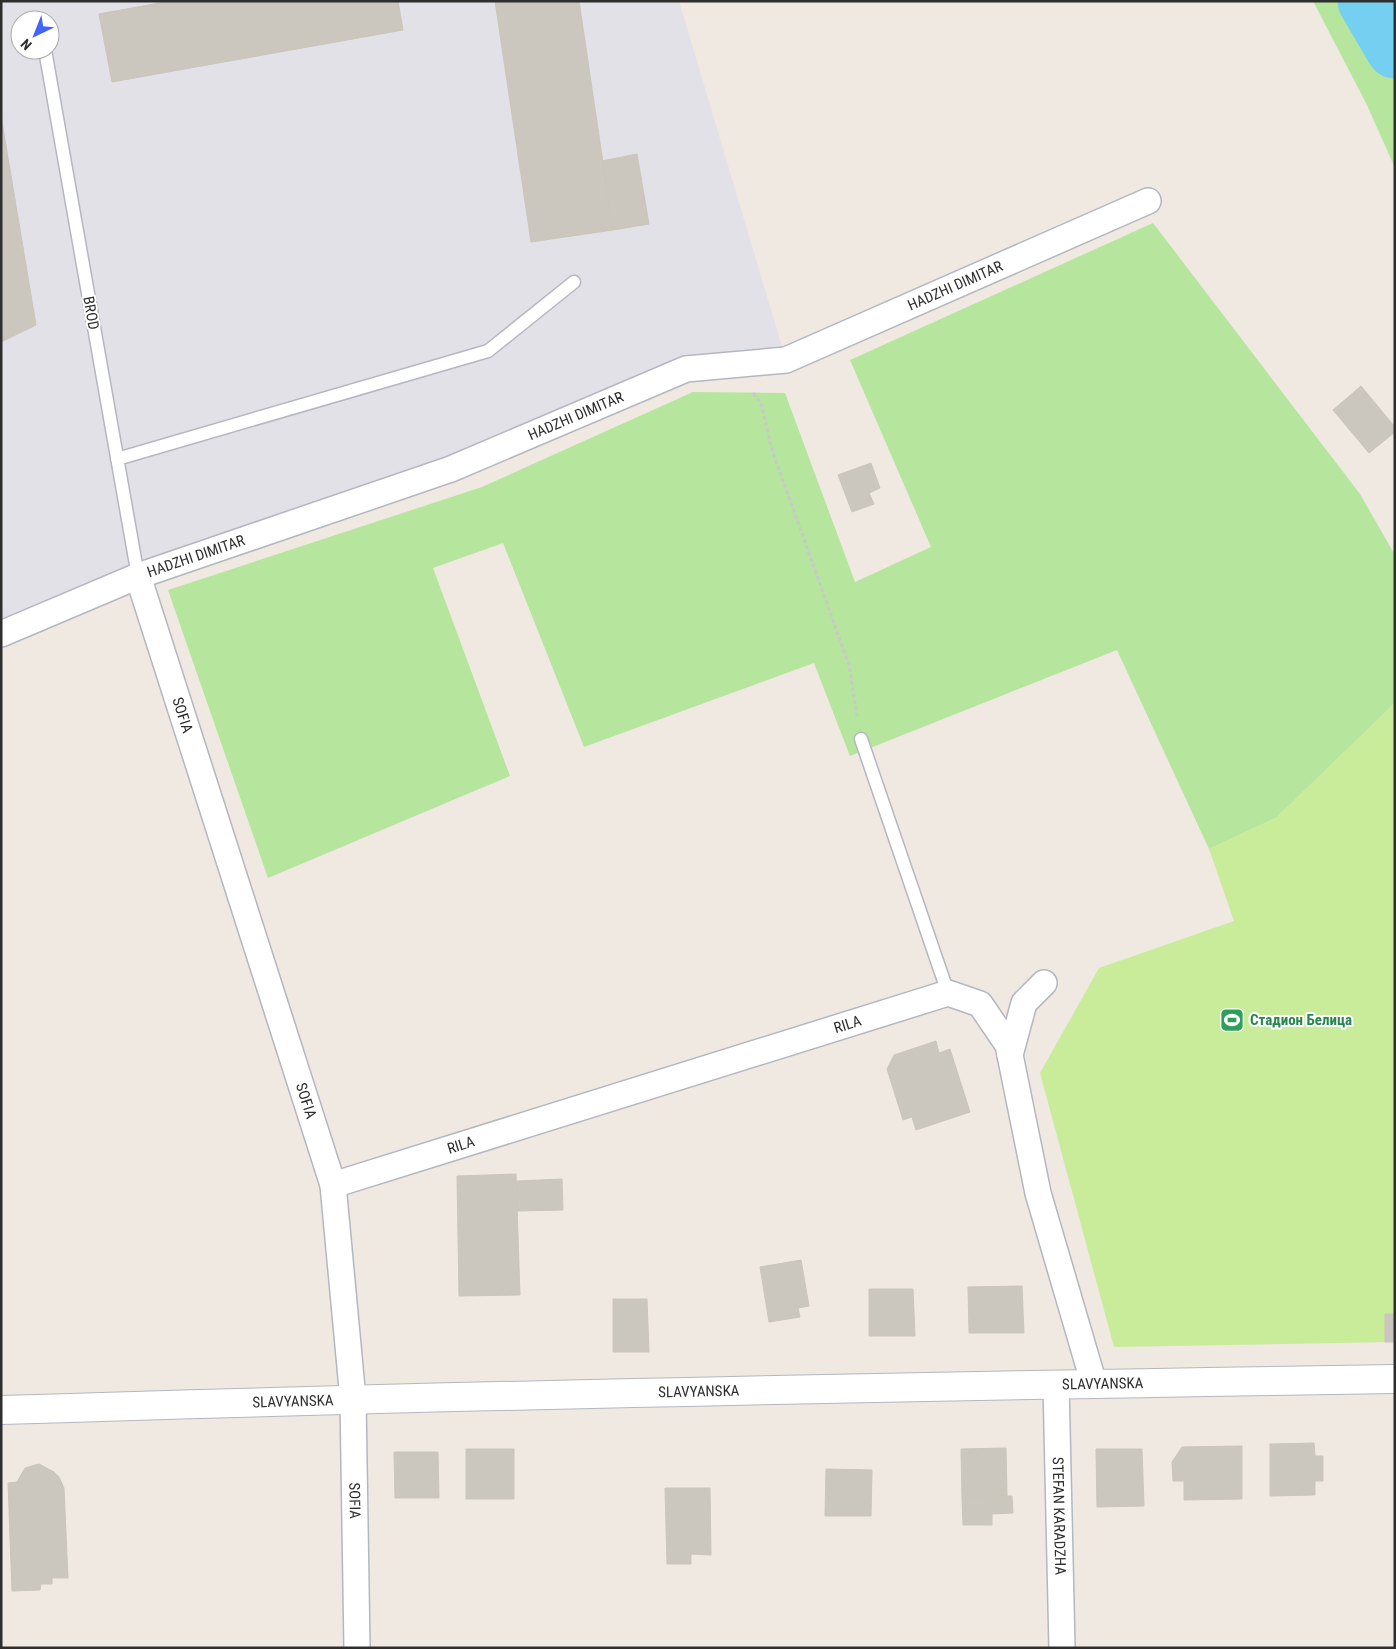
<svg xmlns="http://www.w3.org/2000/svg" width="1396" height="1649" font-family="'Roboto Condensed',sans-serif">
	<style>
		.industrial { fill: #e3e1e8; fill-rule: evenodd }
		.green { fill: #b6e59e }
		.pitch { fill: #c9ec9a }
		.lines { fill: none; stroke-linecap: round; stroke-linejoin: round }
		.river { stroke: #75cff0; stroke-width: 59 }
		.building { fill: #cbc7bf; stroke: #cbc5ba }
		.lane-casing { stroke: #b4b7c1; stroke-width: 15 }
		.street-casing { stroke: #b4b7c1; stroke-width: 28 }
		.secondary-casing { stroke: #b4b7c1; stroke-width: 30 }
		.path { stroke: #c9c9c9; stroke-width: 3; stroke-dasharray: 4 2.5; stroke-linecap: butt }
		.lane { stroke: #fff; stroke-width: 12 }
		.street { stroke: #fff; stroke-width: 25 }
		.secondary { stroke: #fff; stroke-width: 28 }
		.labels { text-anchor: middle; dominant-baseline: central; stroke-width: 4; stroke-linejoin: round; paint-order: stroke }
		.street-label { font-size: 15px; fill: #2e2e2e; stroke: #fff }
		.leisure-label { font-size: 15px; font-weight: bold; fill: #27864d; stroke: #fff; text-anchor: start }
	</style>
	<rect width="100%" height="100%" fill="#efe9e1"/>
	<path class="industrial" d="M1,1H679L786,360L686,369L1,634ZM20,20H50V50H20Z"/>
	<path class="green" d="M1313,1H1395V168L1367,105Z
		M1153,223L1360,494L1395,555V703L1276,818L1209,849L1117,650L850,756L814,663L584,747L503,543L433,568L510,776L268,878L168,590L482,487L693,392L785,393L855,582L931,547L850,360Z"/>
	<path class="pitch" d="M1395,703V1342L1114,1347L1040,1073L1099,968L1234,921L1209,849L1276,818Z"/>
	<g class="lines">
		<path class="river" d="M1367,1L1395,49"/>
	</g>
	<path class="building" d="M170,1H398L403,30L112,82L99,14Z
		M495,1H579L613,230L531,242Z
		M1,116L36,325L1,342Z
		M637,154L649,224L613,230L602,161Z
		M1361,386L1395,427V432L1369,453L1333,410Z
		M871,463L880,488L869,493L874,504L852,512L838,475Z
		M936,1041L939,1053L950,1049L970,1112L916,1130L912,1117L903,1120L887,1069L894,1055Z
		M516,1174L520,1295L459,1296L457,1176Z
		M562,1179L563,1210L517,1211V1181Z
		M801,1260L809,1306L798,1308L800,1317L769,1322L760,1267Z
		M1022,1286L1024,1333H969L968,1287Z
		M869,1289H913L915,1336H869Z
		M613,1299H647L649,1352H613Z
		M1385,1314H1395V1342H1385Z
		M1314,1443L1315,1456H1323V1481H1315V1495L1270,1496V1444Z
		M1242,1446V1499L1184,1500V1481H1173L1172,1462L1182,1447Z
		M1006,1448L1007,1496L962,1497L961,1449Z
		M466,1449H514V1499H466Z
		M1096,1449H1142L1144,1506L1097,1507Z
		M394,1452H438L439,1498H395Z
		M39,1464L54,1472L59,1477L64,1488L68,1578H52V1584H41L40,1590L12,1591L8,1483L17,1482L25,1468Z
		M826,1469L872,1470L871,1516H825Z
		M665,1488H710L711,1555L691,1554V1564H667Z
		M1007,1496H1012L1013,1513L992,1514V1525H963L962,1497Z"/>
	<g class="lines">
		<g class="lane-casing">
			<path id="lane" d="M45,50L138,576
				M117,459L488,351L574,282
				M861,739L948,993"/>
		</g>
		<g class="street-casing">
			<g id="street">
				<path id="s1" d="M138,576L333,1185L353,1399L357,1648"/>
				<path id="s2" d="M1,634L138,576L451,469L686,369L786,360L1148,201"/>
				<path d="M1010,1055L1024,1003L1044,983"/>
				<path id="s3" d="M333,1185L948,993L980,1004L1008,1045L1038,1193L1094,1384"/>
				<path id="s4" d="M1056,1384L1062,1648"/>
			</g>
		</g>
		<g class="secondary-casing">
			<g id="secondary">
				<path id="s5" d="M1,1410C466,1395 930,1386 1395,1379"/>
			</g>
		</g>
		<path class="path" d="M753,393L761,403L771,447L849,665L857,716"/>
		<use href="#lane" class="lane"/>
		<use href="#street" class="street"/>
		<use href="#secondary" class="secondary"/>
	</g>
	<defs>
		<g id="stadium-square" transform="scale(1.25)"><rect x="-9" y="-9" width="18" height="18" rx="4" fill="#2e9e5b" stroke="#fff"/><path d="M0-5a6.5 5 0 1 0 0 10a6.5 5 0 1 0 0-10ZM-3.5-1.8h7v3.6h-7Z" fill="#fff"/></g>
	</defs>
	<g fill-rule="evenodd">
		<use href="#stadium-square" x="1232" y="1020"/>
	</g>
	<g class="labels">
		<g class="street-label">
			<text stroke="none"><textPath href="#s2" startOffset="1020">HADZHI DIMITAR</textPath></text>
			<text transform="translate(91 313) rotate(80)">BROD</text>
			<text stroke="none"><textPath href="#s2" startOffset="615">HADZHI DIMITAR</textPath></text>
			<text stroke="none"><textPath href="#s2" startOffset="210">HADZHI DIMITAR</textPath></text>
			<text stroke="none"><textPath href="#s1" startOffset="146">SOFIA</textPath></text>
			<text stroke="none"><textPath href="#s3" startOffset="539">RILA</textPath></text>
			<text stroke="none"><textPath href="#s1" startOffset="551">SOFIA</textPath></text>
			<text stroke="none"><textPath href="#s3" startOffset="134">RILA</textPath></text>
			<text stroke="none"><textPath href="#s5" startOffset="1102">SLAVYANSKA</textPath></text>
			<text stroke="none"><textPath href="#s5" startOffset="698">SLAVYANSKA</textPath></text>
			<text stroke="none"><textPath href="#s5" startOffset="292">SLAVYANSKA</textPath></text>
			<text stroke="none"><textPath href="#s1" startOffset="956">SOFIA</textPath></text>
			<text stroke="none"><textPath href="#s4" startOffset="132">STEFAN KARADZHA</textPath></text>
		</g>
		<g class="leisure-label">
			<text x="1250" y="1020">Стадион Белица</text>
		</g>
	</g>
	<rect width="1396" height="1649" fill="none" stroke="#2e2e2e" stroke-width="5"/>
	<g transform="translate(35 35) rotate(223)"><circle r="24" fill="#ffffff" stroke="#ababab"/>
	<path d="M0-4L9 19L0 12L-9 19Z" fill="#4264fb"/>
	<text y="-8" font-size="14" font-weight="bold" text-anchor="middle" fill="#2e2e2e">N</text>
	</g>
</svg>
